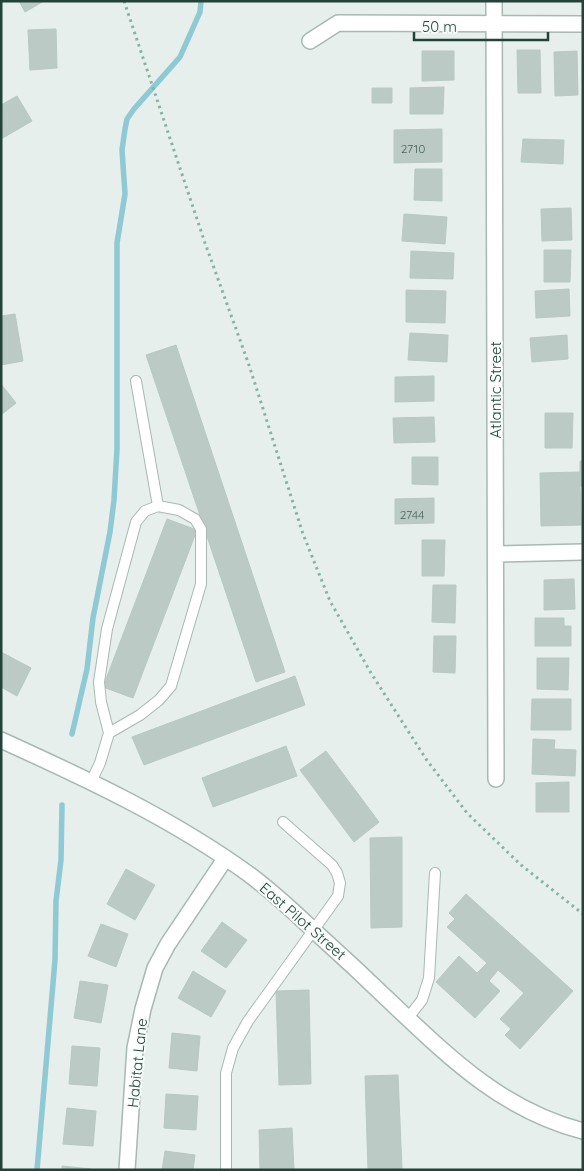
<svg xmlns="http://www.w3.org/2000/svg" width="584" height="1171" font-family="Quicksand,sans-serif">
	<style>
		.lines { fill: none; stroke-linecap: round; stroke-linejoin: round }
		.stream { stroke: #8ec9d4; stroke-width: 5.5 }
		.building { fill: #bbcac4; stroke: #b8c9c2 }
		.service-casing { stroke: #a8b8b2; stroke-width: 12 }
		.minor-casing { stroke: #a8b8b2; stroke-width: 18 }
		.path { stroke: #86b3a5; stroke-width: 3; stroke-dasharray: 2.5 4; stroke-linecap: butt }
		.service { stroke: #fff; stroke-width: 10 }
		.minor { stroke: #fff; stroke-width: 15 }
		.labels { text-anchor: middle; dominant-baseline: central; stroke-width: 4; stroke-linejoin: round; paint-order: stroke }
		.number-label { font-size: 12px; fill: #4a645c }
		.street-label { font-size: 15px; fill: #24423a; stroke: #f7fbf9 }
	</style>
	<rect width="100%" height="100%" fill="#e6efeb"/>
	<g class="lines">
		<path class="stream" d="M72,734L87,669L93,618L110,532L114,500L117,449V243L125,194L122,150L125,129L127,119L134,109L180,57L200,12L201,1
			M37,1170L55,960L56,901L61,860L62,805"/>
	</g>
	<path class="building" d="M19,1H44L25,12Z
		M56,29L57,68L30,70L28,30Z
		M517,50H540L541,93H518Z
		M422,51H454V80L422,81Z
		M577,51L578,95L555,96L554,52Z
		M444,87L443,114H410V88Z
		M372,88H392V103H372Z
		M17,96L32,121L1,139V105Z
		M442,129V162L394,163V130Z
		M523,139L564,140L563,164L521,162Z
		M415,169H442V201L414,200Z
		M571,208L572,240L542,241L541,209Z
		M404,214L447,217L445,244L402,241Z
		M544,250H571L570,282H544Z
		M411,251L454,253L453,279L410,278Z
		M569,289L570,316L536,318L535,291Z
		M406,290L446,291L445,323L406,322Z
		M15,314L23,361L1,365V316Z
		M410,333L448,335L447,362L408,360Z
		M567,335L568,359L532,362L530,338Z
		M176,345L285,672L256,682L146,355Z
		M434,376V401L395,402V377Z
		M1,384L16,403L1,415Z
		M545,413H573L572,448H545Z
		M434,417L435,442L394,443L393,418Z
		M412,457H438V485L412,484Z
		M580,461H583V486H580L581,525L541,526L540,473L580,472Z
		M434,498V523L395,524V499Z
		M167,519L197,530L133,698L103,687Z
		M422,540H445L444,576H422Z
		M574,579L575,609L544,610V580Z
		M433,585H456L455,623L432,622Z
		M535,618H564V626H571V646H535Z
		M434,636H456L455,673L433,672Z
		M1,652L31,668L17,696L1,687Z
		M537,658H569L568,690L537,689Z
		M295,676L305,705L144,765L132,737Z
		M532,699H571V730H531Z
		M533,739L555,740L554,749L576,750L575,776L532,774Z
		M286,746L297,776L213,807L202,778Z
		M326,751L379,822L354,842L300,770Z
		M569,782V812H536V783Z
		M402,837V927L371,928L370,838Z
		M126,869L155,885L135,920L107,904Z
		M466,894L573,991L520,1049L505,1035L511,1029L500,1019L524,993L498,970L489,981L500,991L475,1018L436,982L459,956L477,973L487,963L447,927L455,919L449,913Z
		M222,922L247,940L226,968L201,951Z
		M101,924L128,934L116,967L88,956Z
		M193,971L226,991L211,1017L178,998Z
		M80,981L108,985L101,1023L74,1018Z
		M309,990L311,1084L279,1085L276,991Z
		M172,1033L200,1036L197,1071L169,1068Z
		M72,1046L100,1048L97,1086L69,1084Z
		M398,1075L402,1169L368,1170L365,1076Z
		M166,1094L198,1096L196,1130L164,1128Z
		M67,1108L96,1111L93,1146L63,1144Z
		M292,1128L294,1170H260L259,1130Z
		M165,1151L195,1155L193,1170H162Z
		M62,1166L91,1169V1170H62Z"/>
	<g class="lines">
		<g class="service-casing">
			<path id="service" d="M136,381L158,506
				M91,782L100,763L109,733L101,702L99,682L107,629L136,522L145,511L158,506L179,510L195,519L201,529V584L171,686L159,700L140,715L109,733
				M408,1018L422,1000L429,978L435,873
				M226,1170V1073L233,1048L248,1021L338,896L340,883L337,873L332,865L283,822"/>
		</g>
		<g class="minor-casing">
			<path id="minor" d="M494,1L496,779
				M310,41L338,23L583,24
				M496,554L583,552
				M1,740C87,779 173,819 250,875C271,891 291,909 310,927C340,954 370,982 399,1010C455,1063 506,1111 583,1131
				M127,1170L135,1048L143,1009L155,968L168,944L225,859"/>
		</g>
		<path class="path" d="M124,1L205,243L249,365L303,534L330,601L371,673L426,759L467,813L521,865L583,914"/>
		<use href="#service" class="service"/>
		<use href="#minor" class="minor"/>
	</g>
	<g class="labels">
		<g class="number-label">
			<text x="413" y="148">2710</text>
			<text x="412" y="514">2744</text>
		</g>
		<g class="street-label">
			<text transform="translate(495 390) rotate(-90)">Atlantic Street</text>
			<text transform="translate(303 921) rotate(41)">East Pilot Street</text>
			<text transform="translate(137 1063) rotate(-84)">Habitat Lane</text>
		</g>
	</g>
	<rect width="584" height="1171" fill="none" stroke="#24423a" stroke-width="5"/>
	<path d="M414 32v8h134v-8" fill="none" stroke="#24423a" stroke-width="2.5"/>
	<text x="422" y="32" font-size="15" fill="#24423a" stroke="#f7fbf9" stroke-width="4" paint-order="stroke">50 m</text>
</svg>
